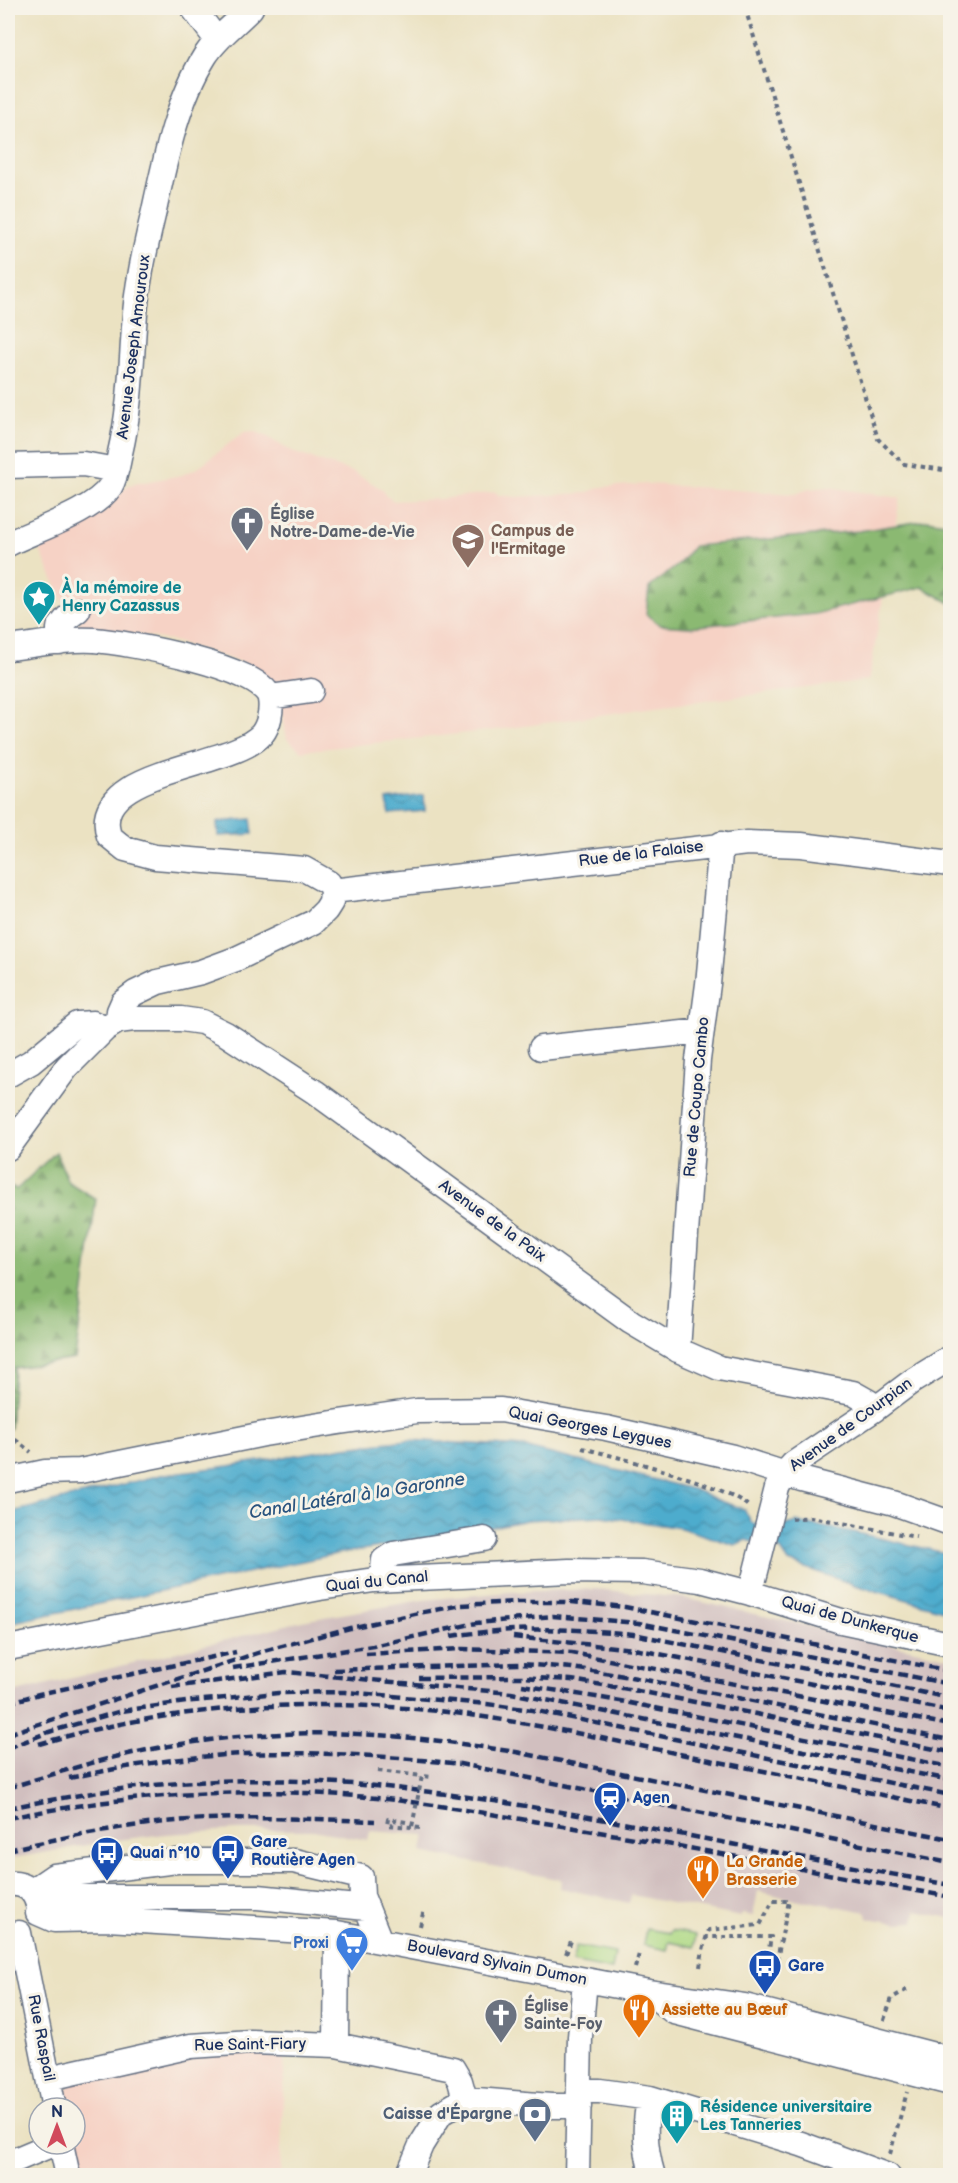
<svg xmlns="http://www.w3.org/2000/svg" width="958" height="2183" font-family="'Balsamiq Sans',sans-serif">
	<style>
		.built { fill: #f6d2c5 }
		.railway { fill: #d1bfbf }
		.green { fill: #afd985; stroke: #658472; stroke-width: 1.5 }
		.forest { fill: url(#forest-firs); stroke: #537468; stroke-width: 1.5 }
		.water { fill: url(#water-waves); stroke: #346e96; stroke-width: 1.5 }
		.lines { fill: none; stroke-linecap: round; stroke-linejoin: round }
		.minor-casing { stroke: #646e81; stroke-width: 27 }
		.path { stroke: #646e81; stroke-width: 4; stroke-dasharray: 4.5 4.5; stroke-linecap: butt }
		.minor { stroke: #fff; stroke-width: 24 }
		.rail { stroke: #1b2f5e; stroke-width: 4.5; stroke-dasharray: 9 4.5; stroke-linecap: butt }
		.minor-bridge-casing { stroke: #646e81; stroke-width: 27; stroke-linecap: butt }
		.path-bridge { stroke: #646e81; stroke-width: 4; stroke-dasharray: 4.5 4.5; stroke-linecap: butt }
		.minor-bridge { stroke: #fff; stroke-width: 24 }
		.labels { text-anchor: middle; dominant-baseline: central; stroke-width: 6; stroke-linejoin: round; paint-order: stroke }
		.street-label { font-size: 16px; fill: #1b2f5e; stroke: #f7f3e8 }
		.worship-label { font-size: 16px; font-weight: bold; fill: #5b616d; stroke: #f7f3e8; text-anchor: start }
		.education-label { font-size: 16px; font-weight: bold; fill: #785e54; stroke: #f7f3e8; text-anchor: start }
		.culture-label { font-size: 16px; font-weight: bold; fill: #0d838f; stroke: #f7f3e8; text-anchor: start }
		.transit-label { font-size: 16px; font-weight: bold; fill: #164399; stroke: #f7f3e8; text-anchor: start }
		.food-label { font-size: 16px; font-weight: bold; fill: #c56008; stroke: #f7f3e8; text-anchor: start }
		.shop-label { font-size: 16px; font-weight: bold; fill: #366cbe; stroke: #f7f3e8; text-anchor: end }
		.service-label { font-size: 16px; font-weight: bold; fill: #4e5e75; stroke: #f7f3e8; text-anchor: end }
		.water-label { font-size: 18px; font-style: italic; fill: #2a547f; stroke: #f7f3e8 }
	</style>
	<defs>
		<pattern id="forest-firs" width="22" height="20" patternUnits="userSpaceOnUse" patternTransform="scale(1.5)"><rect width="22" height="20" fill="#8bb972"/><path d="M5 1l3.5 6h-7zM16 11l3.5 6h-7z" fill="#719761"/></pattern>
		<pattern id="water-waves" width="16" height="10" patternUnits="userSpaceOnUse" patternTransform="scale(1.5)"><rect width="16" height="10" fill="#4eaccd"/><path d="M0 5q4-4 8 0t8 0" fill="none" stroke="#408caa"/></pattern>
	</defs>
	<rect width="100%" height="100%" fill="#f7f3e8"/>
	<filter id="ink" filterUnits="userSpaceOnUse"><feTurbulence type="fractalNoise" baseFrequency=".0167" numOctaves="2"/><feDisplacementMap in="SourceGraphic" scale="12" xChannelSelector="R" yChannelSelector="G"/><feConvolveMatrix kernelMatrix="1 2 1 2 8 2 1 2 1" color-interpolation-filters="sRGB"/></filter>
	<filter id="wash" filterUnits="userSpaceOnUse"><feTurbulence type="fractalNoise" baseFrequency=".008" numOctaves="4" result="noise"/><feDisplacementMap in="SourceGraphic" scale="24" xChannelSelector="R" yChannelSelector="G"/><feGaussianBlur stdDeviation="1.35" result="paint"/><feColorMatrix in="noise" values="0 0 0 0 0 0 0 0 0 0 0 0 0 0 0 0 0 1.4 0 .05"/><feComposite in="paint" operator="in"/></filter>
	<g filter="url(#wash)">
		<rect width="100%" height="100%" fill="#ebe2c2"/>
		<path class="built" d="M253,431L264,435L292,452L353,472L384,490L385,495L394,501L440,499L496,492L498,495L517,497L586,493L602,487L648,484L795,494L809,489L828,487L900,498L869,680L641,709L504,729L301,751L287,739L279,700L265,677L247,664L173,641L123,632L83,630L76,627L83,616L66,608L36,541L102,513L128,485L182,475L196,469L244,432Z
			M285,2050L280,2175H83L75,2137V2108H69L66,2092L71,2083L189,2056Z"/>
		<path class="railway" d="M596,1589L684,1598L950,1658V1918L916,1911L914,1922L898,1923L868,1918L867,1912L808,1901L804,1902L758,1891L753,1916L742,1914L741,1917L631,1895L629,1903L560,1888L562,1880L422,1852L425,1835L370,1831L368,1840L313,1830H236L166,1834L109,1841L8,1859V1694L302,1621L423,1600L509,1592Z"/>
		<path class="green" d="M646,1929L670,1933L671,1930L696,1935L694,1947L669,1942L667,1950L643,1945Z
			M576,1946L615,1953L612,1970L572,1962Z"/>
		<path class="forest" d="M928,520L950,524V603L922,587L815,614L689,627L660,625L646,614L649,588L678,565L694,546L859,531Z
			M56,1152L68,1182L96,1199L75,1359L14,1368L10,1429H8V1187L17,1189Z"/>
		<path class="water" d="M424,795L425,811L389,814L387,800Z
			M251,819L253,834L218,836L217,822Z
			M408,1440L523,1447L696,1490L720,1501L744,1509L752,1523L774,1528L797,1522L853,1532L950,1554V1612L855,1585L789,1562L781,1550L746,1540L735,1545L681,1528L602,1516L527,1520L436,1538L336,1554L8,1623V1513L165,1474L229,1466L345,1447Z"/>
	</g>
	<g filter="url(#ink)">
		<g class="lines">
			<g class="minor-casing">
				<path id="minor" d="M193,8L217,40
					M8,466L83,464L116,470
					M8,544C35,530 93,512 110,487C116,477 118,464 120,453C130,411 131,370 134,327C136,288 145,249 154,211C165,160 177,101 205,56C217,37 236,24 251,8
					M59,642V628L67,618L78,610
					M8,648C36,645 65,638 94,640C124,642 266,667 270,699C272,710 269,725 262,734C232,769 87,768 109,836L125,849L155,857L304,869L329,883L332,891L331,902L326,910L314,922L236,959L201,972L158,982L135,993L123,1002L119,1011L118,1021
					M270,697L311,691
					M332,891L747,843L801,845L950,864
					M541,1048L702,1031
					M8,1075L31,1062L77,1024L93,1023L105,1029
					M8,1148L67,1067L105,1029L118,1021L134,1019H181L202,1022L226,1034L315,1092L631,1322L678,1350L719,1368L853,1393L869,1402L875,1409
					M678,1350L698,1060L708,984L721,844
					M8,1480L45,1472L80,1471L264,1434L339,1422L417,1411L501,1410L606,1428L733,1457L801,1479L894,1503L950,1523
					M778,1486L784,1474L793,1464L875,1409L911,1382L950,1358
					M386,1579L383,1569L384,1560L393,1554L484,1539
					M8,1648L320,1588L374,1580L569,1571L642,1572L700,1580L750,1593L841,1621L950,1644
					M8,1884C23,1882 35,1890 38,1905
					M32,1891L54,1876L177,1861H294L361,1877L362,1896L380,1941
					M38,1901L66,1897H258L366,1908
					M38,1913L54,1920L108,1919L337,1933L649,1992L745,2006L950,2059
					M19,1933L54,2108
					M655,1997L674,2012L950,2083
					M336,2045L337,1933
					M49,2078L191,2046L251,2042L336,2045L453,2069L460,2081L465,2099
					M579,2091H600L650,2098L801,2144L888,2176
					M650,2098C643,2124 645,2150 653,2176
					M61,2144L68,2176
					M8,2163L53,2144
					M408,2176L421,2145L441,2113L465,2099L551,2106H579
					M577,2176L580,2037L585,1980"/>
			</g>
			<path class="path" d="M745,8L878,439L904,464L950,471
				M8,1434L31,1452
				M582,1448C614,1456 731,1486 749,1507
				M791,1519L811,1517L916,1537
				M378,1771L422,1776
				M406,1822L388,1819L387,1825L412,1827
				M420,1926L424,1909
				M566,1954L571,1941
				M700,1967C702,1955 704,1942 709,1930L760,1925L773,1901H789L774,1974L765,1973L771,1937H706
				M635,1968L639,1954
				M884,2020L892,1998L908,1989
				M890,2154L907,2092"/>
			<use href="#minor" class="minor"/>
			<path class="rail" d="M451,1636C512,1627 572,1628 633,1634L950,1698
				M513,1637L634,1649L950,1711
				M366,1654L462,1649L572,1653L950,1725
				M233,1668L373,1646L476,1623L553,1616L639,1623L950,1684
				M334,1670L521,1664L572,1668L631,1677L950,1740
				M419,1678L521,1677L571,1680L628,1689L950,1752
				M522,1685L620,1701L950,1767
				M172,1687L286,1672L511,1693L950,1780
				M8,1703L39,1694L236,1652
				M8,1734L267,1650L350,1628L419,1613L462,1605L516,1602H572L625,1607L950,1671
				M39,1744C173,1704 325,1696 463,1714C544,1725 624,1743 705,1759C787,1776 869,1792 950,1809
				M8,1748L49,1732L121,1711L193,1701L278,1693L345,1692L487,1704L532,1710L950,1795
				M69,1778C127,1766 186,1756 246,1754C317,1751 389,1756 460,1764L950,1863
				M8,1788C37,1779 66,1770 95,1762C197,1735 308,1727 412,1738C447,1741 481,1747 516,1752L950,1839
				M8,1808C70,1796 133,1785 197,1782C347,1773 498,1800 644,1827C746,1847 848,1866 950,1885
				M8,1818C112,1797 220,1788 327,1794C400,1798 472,1811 545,1823C681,1845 815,1872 950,1897
				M8,1850C72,1835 139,1822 206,1819C262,1817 318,1819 375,1821"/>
			<g class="minor-bridge-casing">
				<path id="minor-bridge" d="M754,1579L777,1488"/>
			</g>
			<path class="path-bridge" d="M420,1828L412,1827L422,1776L431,1777"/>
			<use href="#minor-bridge" class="minor-bridge"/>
		</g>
	</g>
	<defs>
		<g id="church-pin" transform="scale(1.725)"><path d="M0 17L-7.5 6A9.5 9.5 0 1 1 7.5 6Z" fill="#6b7280" stroke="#f7f3e8"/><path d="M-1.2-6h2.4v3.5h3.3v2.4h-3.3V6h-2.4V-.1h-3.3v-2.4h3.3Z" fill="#fff"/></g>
		<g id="university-pin" transform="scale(1.725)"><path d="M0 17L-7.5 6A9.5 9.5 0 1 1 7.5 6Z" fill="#8d6e63" stroke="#f7f3e8"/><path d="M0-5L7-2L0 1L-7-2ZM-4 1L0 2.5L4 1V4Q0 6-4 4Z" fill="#fff"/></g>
		<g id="sight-pin" transform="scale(1.725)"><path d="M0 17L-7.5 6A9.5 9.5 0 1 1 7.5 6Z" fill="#0f9aa8" stroke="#f7f3e8"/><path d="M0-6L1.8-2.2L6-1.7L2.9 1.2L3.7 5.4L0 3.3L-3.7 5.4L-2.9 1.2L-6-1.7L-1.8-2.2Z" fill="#fff"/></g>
		<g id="station-pin" transform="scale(1.725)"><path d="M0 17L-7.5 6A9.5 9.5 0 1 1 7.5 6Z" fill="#1a4fb4" stroke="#f7f3e8"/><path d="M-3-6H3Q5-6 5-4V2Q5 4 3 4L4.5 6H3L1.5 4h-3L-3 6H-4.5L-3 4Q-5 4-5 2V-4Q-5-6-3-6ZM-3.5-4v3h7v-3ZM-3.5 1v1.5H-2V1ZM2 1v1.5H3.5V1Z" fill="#fff"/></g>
		<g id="bus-pin" transform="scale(1.725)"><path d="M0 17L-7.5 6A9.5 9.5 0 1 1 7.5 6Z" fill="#1a4fb4" stroke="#f7f3e8"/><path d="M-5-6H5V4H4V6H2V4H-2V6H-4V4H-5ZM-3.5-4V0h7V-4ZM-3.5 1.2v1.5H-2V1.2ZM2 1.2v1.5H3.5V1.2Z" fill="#fff"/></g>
		<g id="restaurant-pin" transform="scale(1.725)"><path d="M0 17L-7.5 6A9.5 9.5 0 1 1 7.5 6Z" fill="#e8710a" stroke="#f7f3e8"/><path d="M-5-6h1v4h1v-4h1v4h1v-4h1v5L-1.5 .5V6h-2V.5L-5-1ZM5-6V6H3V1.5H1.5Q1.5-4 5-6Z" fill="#fff"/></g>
		<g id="supermarket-pin" transform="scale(1.725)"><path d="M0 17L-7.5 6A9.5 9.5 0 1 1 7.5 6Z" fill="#3f7fe0" stroke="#f7f3e8"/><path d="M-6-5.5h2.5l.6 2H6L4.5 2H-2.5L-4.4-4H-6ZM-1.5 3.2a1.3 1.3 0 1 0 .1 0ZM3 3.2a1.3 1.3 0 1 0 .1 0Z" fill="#fff"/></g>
		<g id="bank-pin" transform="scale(1.725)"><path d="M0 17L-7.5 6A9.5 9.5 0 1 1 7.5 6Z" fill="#5c6f8a" stroke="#f7f3e8"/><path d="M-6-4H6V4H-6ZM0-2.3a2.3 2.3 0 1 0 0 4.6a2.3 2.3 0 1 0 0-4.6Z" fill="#fff"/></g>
		<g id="building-pin" transform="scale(1.725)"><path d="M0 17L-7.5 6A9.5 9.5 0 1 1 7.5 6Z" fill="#0f9aa8" stroke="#f7f3e8"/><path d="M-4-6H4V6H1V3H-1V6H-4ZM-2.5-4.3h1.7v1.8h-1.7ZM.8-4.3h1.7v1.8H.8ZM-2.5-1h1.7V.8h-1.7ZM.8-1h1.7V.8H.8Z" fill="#fff"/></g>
	</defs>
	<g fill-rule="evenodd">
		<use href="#church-pin" x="247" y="523"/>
		<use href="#university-pin" x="468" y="540"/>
		<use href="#sight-pin" x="39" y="597"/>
		<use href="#station-pin" x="610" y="1798"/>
		<use href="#bus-pin" x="228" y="1851"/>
		<use href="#bus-pin" x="107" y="1853"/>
		<use href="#restaurant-pin" x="703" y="1871"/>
		<use href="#supermarket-pin" x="352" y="1943"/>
		<use href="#bus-pin" x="765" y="1966"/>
		<use href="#restaurant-pin" x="639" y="2010"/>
		<use href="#church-pin" x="501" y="2015"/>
		<use href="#bank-pin" x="535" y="2114"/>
		<use href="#building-pin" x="677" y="2116"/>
	</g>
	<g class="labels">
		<g class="street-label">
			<text transform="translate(134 347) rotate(-83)">Avenue Joseph Amouroux</text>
			<text transform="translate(641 854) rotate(-7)">Rue de la Falaise</text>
			<text transform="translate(697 1097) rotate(-85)">Rue de Coupo Cambo</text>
			<text transform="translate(492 1221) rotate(36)">Avenue de la Paix</text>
			<text transform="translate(851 1425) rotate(-36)">Avenue de Courpian</text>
			<text transform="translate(590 1428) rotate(11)">Quai Georges Leygues</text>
			<text transform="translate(377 1582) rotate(-6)">Quai du Canal</text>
			<text transform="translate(850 1620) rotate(15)">Quai de Dunkerque</text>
			<text transform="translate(497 1963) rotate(11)">Boulevard Sylvain Dumon</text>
			<text transform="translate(41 2038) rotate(79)">Rue Raspail</text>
			<text transform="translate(250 2045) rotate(-1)">Rue Saint-Fiary</text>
		</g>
		<g class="worship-label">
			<text x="270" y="514">Église<tspan x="270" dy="18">Notre-Dame-de-Vie</tspan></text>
			<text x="524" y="2006">Église<tspan x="524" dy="18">Sainte-Foy</tspan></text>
		</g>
		<g class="education-label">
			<text x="491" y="531">Campus de<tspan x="491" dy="18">l'Ermitage</tspan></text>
		</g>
		<g class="culture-label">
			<text x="62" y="588">À la mémoire de<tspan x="62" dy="18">Henry Cazassus</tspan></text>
			<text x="700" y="2107">Résidence universitaire<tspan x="700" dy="18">Les Tanneries</tspan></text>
		</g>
		<g class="transit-label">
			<text x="633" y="1798">Agen</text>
			<text x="251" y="1842">Gare<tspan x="251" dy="18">Routière Agen</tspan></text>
			<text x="130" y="1853">Quai n°10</text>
			<text x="788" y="1966">Gare</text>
		</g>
		<g class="food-label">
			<text x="726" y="1862">La Grande<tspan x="726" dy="18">Brasserie</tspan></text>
			<text x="662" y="2010">Assiette au Bœuf</text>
		</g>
		<g class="shop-label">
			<text x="329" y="1943">Proxi</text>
		</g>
		<g class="service-label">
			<text x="512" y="2114">Caisse d'Épargne</text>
		</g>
		<g class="water-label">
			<text transform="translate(357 1496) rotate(-9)">Canal Latéral à la Garonne</text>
		</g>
	</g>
	<rect width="958" height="2183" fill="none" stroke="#f7f3e8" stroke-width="30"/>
	<g transform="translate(57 2126)"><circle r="28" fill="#f7f3e8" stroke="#9fa5b1" stroke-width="1.5"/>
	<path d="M0-4.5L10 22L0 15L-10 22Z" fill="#d1495b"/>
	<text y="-9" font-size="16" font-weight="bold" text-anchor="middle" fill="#1b2f5e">N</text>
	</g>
</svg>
